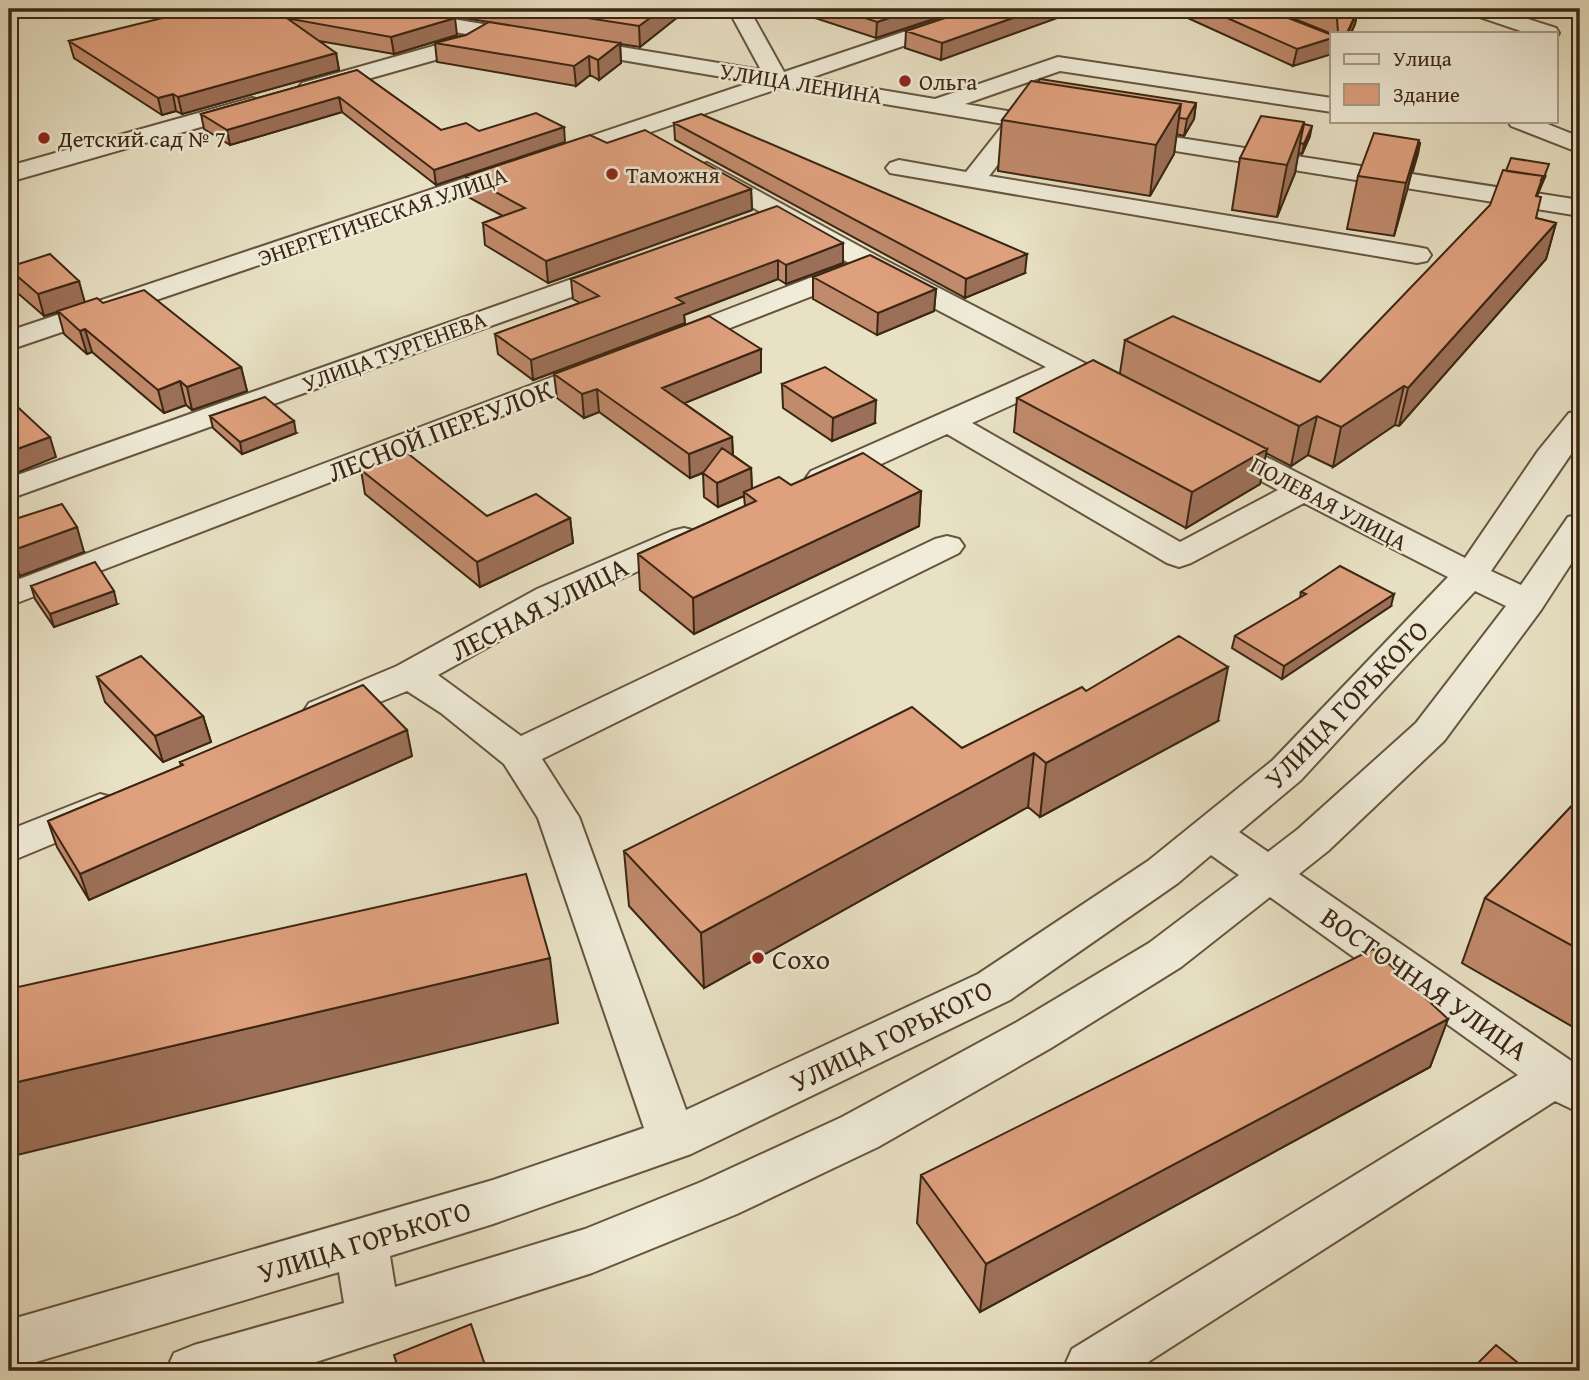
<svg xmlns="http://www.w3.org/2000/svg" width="1589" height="1380" font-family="'Gentium Book Plus',serif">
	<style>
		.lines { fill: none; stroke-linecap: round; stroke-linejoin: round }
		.minor-casing { stroke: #66553e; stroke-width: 4 }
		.minor { fill: #f0ecd9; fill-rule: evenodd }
		.wall { fill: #c08a6c; stroke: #3b2612; stroke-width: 2 }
		.shaded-wall { fill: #9c7058; stroke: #3b2612; stroke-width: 2 }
		.building { fill: #dfa07e; stroke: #3b2612; stroke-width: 2 }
		.poi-dot { fill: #8f2418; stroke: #f0ecd9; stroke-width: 2.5 }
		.labels { text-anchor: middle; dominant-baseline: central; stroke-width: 5; stroke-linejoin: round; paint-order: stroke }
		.far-poi-label { font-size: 23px; fill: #3b2612; stroke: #f0ecd9; text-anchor: start }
		.far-street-label { font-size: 23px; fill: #3b2612; stroke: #f0ecd9 }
		.street-label { font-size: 28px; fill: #3b2612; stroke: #f0ecd9 }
		.poi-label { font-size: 28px; fill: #3b2612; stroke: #f0ecd9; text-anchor: start }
	</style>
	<rect width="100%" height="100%" fill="#e8e1c4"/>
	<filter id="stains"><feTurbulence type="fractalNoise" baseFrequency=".00286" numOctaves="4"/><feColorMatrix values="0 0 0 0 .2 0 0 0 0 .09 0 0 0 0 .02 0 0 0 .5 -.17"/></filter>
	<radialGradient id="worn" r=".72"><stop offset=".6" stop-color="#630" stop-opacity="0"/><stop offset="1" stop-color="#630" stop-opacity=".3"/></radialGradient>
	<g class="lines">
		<g class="minor-casing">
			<path id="minor" d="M344,9H392L761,70L728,9H749L784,72L972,9H1002L999,13L810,78L935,99L1058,57L1332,98V112L1060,71L965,104L1056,119L1065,121L1068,126L1065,131L1056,133L1026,128L989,176L1417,247L1427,249L1431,255L1427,261L1417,263L890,173L886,168L890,163L899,160L966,172L1004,124L783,87L9,350V331L752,82L491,38L467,51L318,93H302L298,88L302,83L451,41L466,34L355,15Z
				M1464,9H1496L1556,28L1559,33L1556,38V33H1527L1468,13Z
				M252,98L260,100L264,105L260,110L9,182V166Z
				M1508,121H1540L1580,137V153L1511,126Z
				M1122,129L1580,200V216L1113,141L1110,136L1113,131Z
				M707,163L881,258L1096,369L1100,375L1096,381L1085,384L1069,379L972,423L1180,542L1278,490L1205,451L1200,444L1205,437L1216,434L1227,437L1465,558L1538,451L1569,413L1580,411V441L1491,571L1521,585L1568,517L1580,514V550L1541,610L1444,741L1328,851L1299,874L1580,1067V1113L1555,1101L1134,1371H1066L1064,1367L1072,1349L1518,1075L1270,897L1181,967L1051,1048L878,1147L737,1214L592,1273L288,1371H166L174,1353L194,1345L344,1303L339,1272L9,1370V1320L493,1180L644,1128L538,818L504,764L441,713L407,691L323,725L309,721L303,712L309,703L397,666L537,589L672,531L684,528L696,531L701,538L696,545L563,605L438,675L521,736L935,539L947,536L959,539L964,546L959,553L542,759L579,817L686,1110L978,974L1148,861L1273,760L1448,577L1304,503L1191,563L1179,567L1167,563L947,434L835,485L823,488L811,485L806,478L811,471L1046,367L869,274L681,347L671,350L661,347L656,341L661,335L849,263L698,176L694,171L698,166ZM1475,591L1506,606L1416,723L1298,829L1268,852L1239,832L1301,780ZM1211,855L1239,875L1149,943L1017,1022L842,1117L701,1182L585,1229L395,1287L390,1256L493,1224L691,1154L1010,1000L1178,883Z
				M620,262L630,264L634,270L630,276L9,499V478Z
				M605,357L616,360L620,366L616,372L9,606V583Z
				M100,794L115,798L121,808L115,818L9,862V830Z"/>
		</g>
		<use href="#minor" class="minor"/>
	</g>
	<path class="wall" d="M291,9L457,35L394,54L319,41L336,53L339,70L182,114L176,111L162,115L74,58L69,41L291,21Z
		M407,9H684V12L640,47L620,44L621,63L599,80L590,75L576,86L437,62L435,43L466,35L489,22Z
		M812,9H964L876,38L812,17Z
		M972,9L941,60L905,48L906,31Z
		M1168,9H1265L1332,35L1293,66Z
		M1270,9H1358L1355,24L1351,33L1332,34Z
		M357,70L441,130L479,131L565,142L436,185L342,112L230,145L204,129L201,114Z
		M1038,82L1196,103L1194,119L1184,136L1176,134L1174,154L1150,196L998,171L1002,120Z
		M674,123L1025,273L965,298L675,140Z
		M1304,124L1310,136L1302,154L1298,153L1295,173L1277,217L1232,210L1240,158Z
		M607,143L751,189L752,210L548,283L485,245L483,223L503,216L468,197L466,176Z
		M1418,143H1420L1418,154L1413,171H1412L1394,236L1347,229L1358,176Z
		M1546,175L1537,196L1536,218L1556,223L1546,259L1399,426L1395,425L1333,467L1308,455L1291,466L1266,453L1260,484L1186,528L1014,432L1017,398L1120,373L1125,340L1320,382Z
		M843,243V263L786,284L778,279L684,315L685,323L533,380L498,354L495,334L580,303L573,299L571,279Z
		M9,267L85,303H103L241,367L247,391L192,410L186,405L164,413L92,352L87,354L64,334L58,312L44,316L13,289L9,275Z
		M813,277L936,289L934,311L877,335L813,299Z
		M761,372L684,403L732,437L733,455L751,468L752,489L791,485L921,491L919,526L694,634L640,590L638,554L745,506L744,496L718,507L704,497L703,473L690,478L599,412L584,418L557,398L554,374Z
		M782,384L875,423L832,441L783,408Z
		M210,416L296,433L242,454L213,428Z
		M361,470L487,516L570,518L573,543L480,587L365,494Z
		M9,521L84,552L20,576L9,559Z
		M31,586L117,604L54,627L35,599Z
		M1301,592L1391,606L1282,679L1232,648L1235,636L1300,598Z
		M97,677L203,716L211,742L163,762L105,702Z
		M1086,691L1218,721L1040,817L1028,807L704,988L629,906L624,851L962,748Z
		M412,756L89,900L57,847L48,821L181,766L180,762Z
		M1580,797V1031L1462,963L1485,898Z
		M1448,1019L1430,1067L980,1312L917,1223L921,1175Z"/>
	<path class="shaded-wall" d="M662,9H684V12L640,47L639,26Z
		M916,9H964L876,38L877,22Z
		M1038,9H1082L941,60L942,43Z
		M1358,9L1355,24L1351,33H1348Z
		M455,18L457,35L394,54L391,37Z
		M1332,38V54L1293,66L1297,49Z
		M620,43L621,63L599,80L598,60Z
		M336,53L339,70L182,114L178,97Z
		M589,56L590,75L576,86L574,66Z
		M173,94L176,111L162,115L158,98Z
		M339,97L342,112L230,145L227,130Z
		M1196,103L1194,119L1184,136L1187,119Z
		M1181,104L1174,154L1150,196L1156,145Z
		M1304,122L1295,173L1277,217L1287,165Z
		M1312,126L1310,136L1302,154L1304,144Z
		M564,127L565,142L436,185L434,170Z
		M1419,140L1407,191L1394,236L1406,183Z
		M751,189L752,210L548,283L546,261Z
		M1556,223L1546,259L1399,426L1408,388Z
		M843,243V263L786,284V265Z
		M1027,254L1025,273L965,298L966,279Z
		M778,260V279L684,315L685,323L533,380L531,360L676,298Z
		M79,281L85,303L44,316L38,294Z
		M936,289L934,311L877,335L878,313Z
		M85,329L92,352L87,354L80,331Z
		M761,349V372L663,412L662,388Z
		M241,367L247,391L192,410L187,387Z
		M180,381L186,405L164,413L158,390Z
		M1404,386L1395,425L1333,467L1341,427Z
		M597,389L599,412L584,418L582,394Z
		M876,400L875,423L832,441L833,418Z
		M1317,416L1308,455L1291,466L1299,426Z
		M294,421L296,433L242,454L240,442Z
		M50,437L56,457L9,476V452Z
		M732,437L733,460L690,478L689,454Z
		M1267,449L1260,484L1186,528L1192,492Z
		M751,468L752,492H744V496L718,507L717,483Z
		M921,491L919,526L694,634L693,598Z
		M570,518L573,543L480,587L477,562Z
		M77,527L84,552L20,576L11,551Z
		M114,591L117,604L54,627L50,614Z
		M1394,594L1391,606L1282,679L1284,666Z
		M1228,667L1218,721L1040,817L1046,763Z
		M203,716L211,742L163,762L155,736Z
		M407,730L412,756L89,900L80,874Z
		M1034,753L1028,807L704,988L701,933Z
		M550,958L558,1023L9,1157V1084Z
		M1448,1019L1430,1067L980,1312L986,1264Z"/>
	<path class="building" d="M199,9H274L336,53L178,97L173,94L158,98L69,41Z
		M291,9H403L455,18L391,37L291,19Z
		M529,9H662L639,26Z
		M838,9H916L877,22Z
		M972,9H1038L942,43L906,31Z
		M1207,9H1265L1332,35V38L1297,49Z
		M1315,9H1358L1347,33H1338L1337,18Z
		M489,22L620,43L598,60L589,56L574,66L435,43L466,35Z
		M357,70L441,130L466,123L479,131L536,113L564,127L434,170L339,97L227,130L201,114Z
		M1040,79L1196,103L1187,119L1179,118L1181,104L1038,82Z
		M1031,81L1181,104L1156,145L1002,120Z
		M701,114L1027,254L966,279L674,123Z
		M1261,116L1304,122L1287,165L1240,158Z
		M1304,124L1312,126L1304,144L1300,143Z
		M645,130L751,189L546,261L483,223L525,208L466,176L590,135L607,143Z
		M1374,133L1419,140L1406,183L1358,176Z
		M1418,143H1420L1415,161H1414Z
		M1511,158L1549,164L1543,180H1541L1543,176L1506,171Z
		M1503,170L1543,176L1536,196L1541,197L1536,218L1556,223L1408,388L1404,386L1341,427L1317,416L1299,426L1125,340L1173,316L1320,382L1490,205Z
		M777,206L843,243L786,265L778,260L676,298L684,303L531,360L495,334L599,296L571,279Z
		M50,254L79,281L38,294L9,269V267Z
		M870,255L936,289L878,313L813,277Z
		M144,290L241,367L187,387L180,381L158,390L85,329L80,331L58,311L97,298L103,303Z
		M709,316L761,349L662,388L732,437L689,454L597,389L582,394L554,374Z
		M1093,360L1267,449L1192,492L1017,398Z
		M825,367L876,400L833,418L782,384Z
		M265,397L294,421L240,442L210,416Z
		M9,399L50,437L9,452Z
		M722,448L751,468L717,483L703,473Z
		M406,452L487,516L536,494L570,518L477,562L361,470Z
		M863,453L921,491L693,598L638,554L756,501L744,492L779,477L791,485Z
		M62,504L77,527L11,551L9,547V521Z
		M95,562L114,591L50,614L31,586Z
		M1340,566L1394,594L1284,666L1235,636L1306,594L1301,592Z
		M1179,636L1228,667L1046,763L1034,753L701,933L624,851L912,707L962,748L1082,687L1086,691Z
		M141,656L203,716L155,736L97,677Z
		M363,685L407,730L80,874L48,821L183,765L180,762Z
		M1580,797V950L1485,898Z
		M526,874L550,958L9,1084V989Z
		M1373,949L1448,1019L986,1264L921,1175Z
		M471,1324L487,1371H399L394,1355Z
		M1496,1345L1528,1371H1470Z"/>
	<g class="poi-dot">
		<circle cx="905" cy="81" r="7"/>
		<circle cx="44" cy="138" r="7"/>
		<circle cx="612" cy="174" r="7"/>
		<circle cx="758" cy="958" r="7"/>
	</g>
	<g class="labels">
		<g class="far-poi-label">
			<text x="919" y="81">Ольга</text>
			<text x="58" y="138">Детский сад № 7</text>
			<text x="626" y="174">Таможня</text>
		</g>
		<g class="far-street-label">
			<text transform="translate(801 83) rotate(9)">УЛИЦА ЛЕНИНА</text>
			<text transform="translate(382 216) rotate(-19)">ЭНЕРГЕТИЧЕСКАЯ УЛИЦА</text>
			<text transform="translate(394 351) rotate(-20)">УЛИЦА ТУРГЕНЕВА</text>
			<text transform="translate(1329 503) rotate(28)">ПОЛЕВАЯ УЛИЦА</text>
		</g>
		<g class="street-label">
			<text transform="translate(440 430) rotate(-21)">ЛЕСНОЙ ПЕРЕУЛОК</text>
			<text transform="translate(539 608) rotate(-27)">ЛЕСНАЯ УЛИЦА</text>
			<text transform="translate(1346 704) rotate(-46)">УЛИЦА ГОРЬКОГО</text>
			<text transform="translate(1425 983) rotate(35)">ВОСТОЧНАЯ УЛИЦА</text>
			<text transform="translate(891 1035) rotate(-26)">УЛИЦА ГОРЬКОГО</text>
			<text transform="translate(364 1241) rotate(-17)">УЛИЦА ГОРЬКОГО</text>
		</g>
		<g class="poi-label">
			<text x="772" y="958">Сохо</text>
		</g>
	</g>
	<rect width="1589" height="1380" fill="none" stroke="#e8e1c4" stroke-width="35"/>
	<rect x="10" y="10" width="1568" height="1359" fill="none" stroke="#3b2612" stroke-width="3.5"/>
	<rect x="18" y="18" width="1554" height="1345" fill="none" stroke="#3b2612" stroke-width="2"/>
	<rect x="1330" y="32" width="228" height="91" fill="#f0ecd9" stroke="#a89d89" stroke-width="2"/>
	<rect x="1344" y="54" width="35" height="10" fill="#f0ecd9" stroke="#a89d89" stroke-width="2"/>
	<text x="1393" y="66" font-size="21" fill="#3b2612">Улица</text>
	<rect x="1344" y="84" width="35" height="21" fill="#dfa07e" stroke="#a89d89" stroke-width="2"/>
	<text x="1393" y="102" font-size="21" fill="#3b2612">Здание</text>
	<rect width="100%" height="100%" filter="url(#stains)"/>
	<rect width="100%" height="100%" fill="url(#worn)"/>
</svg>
